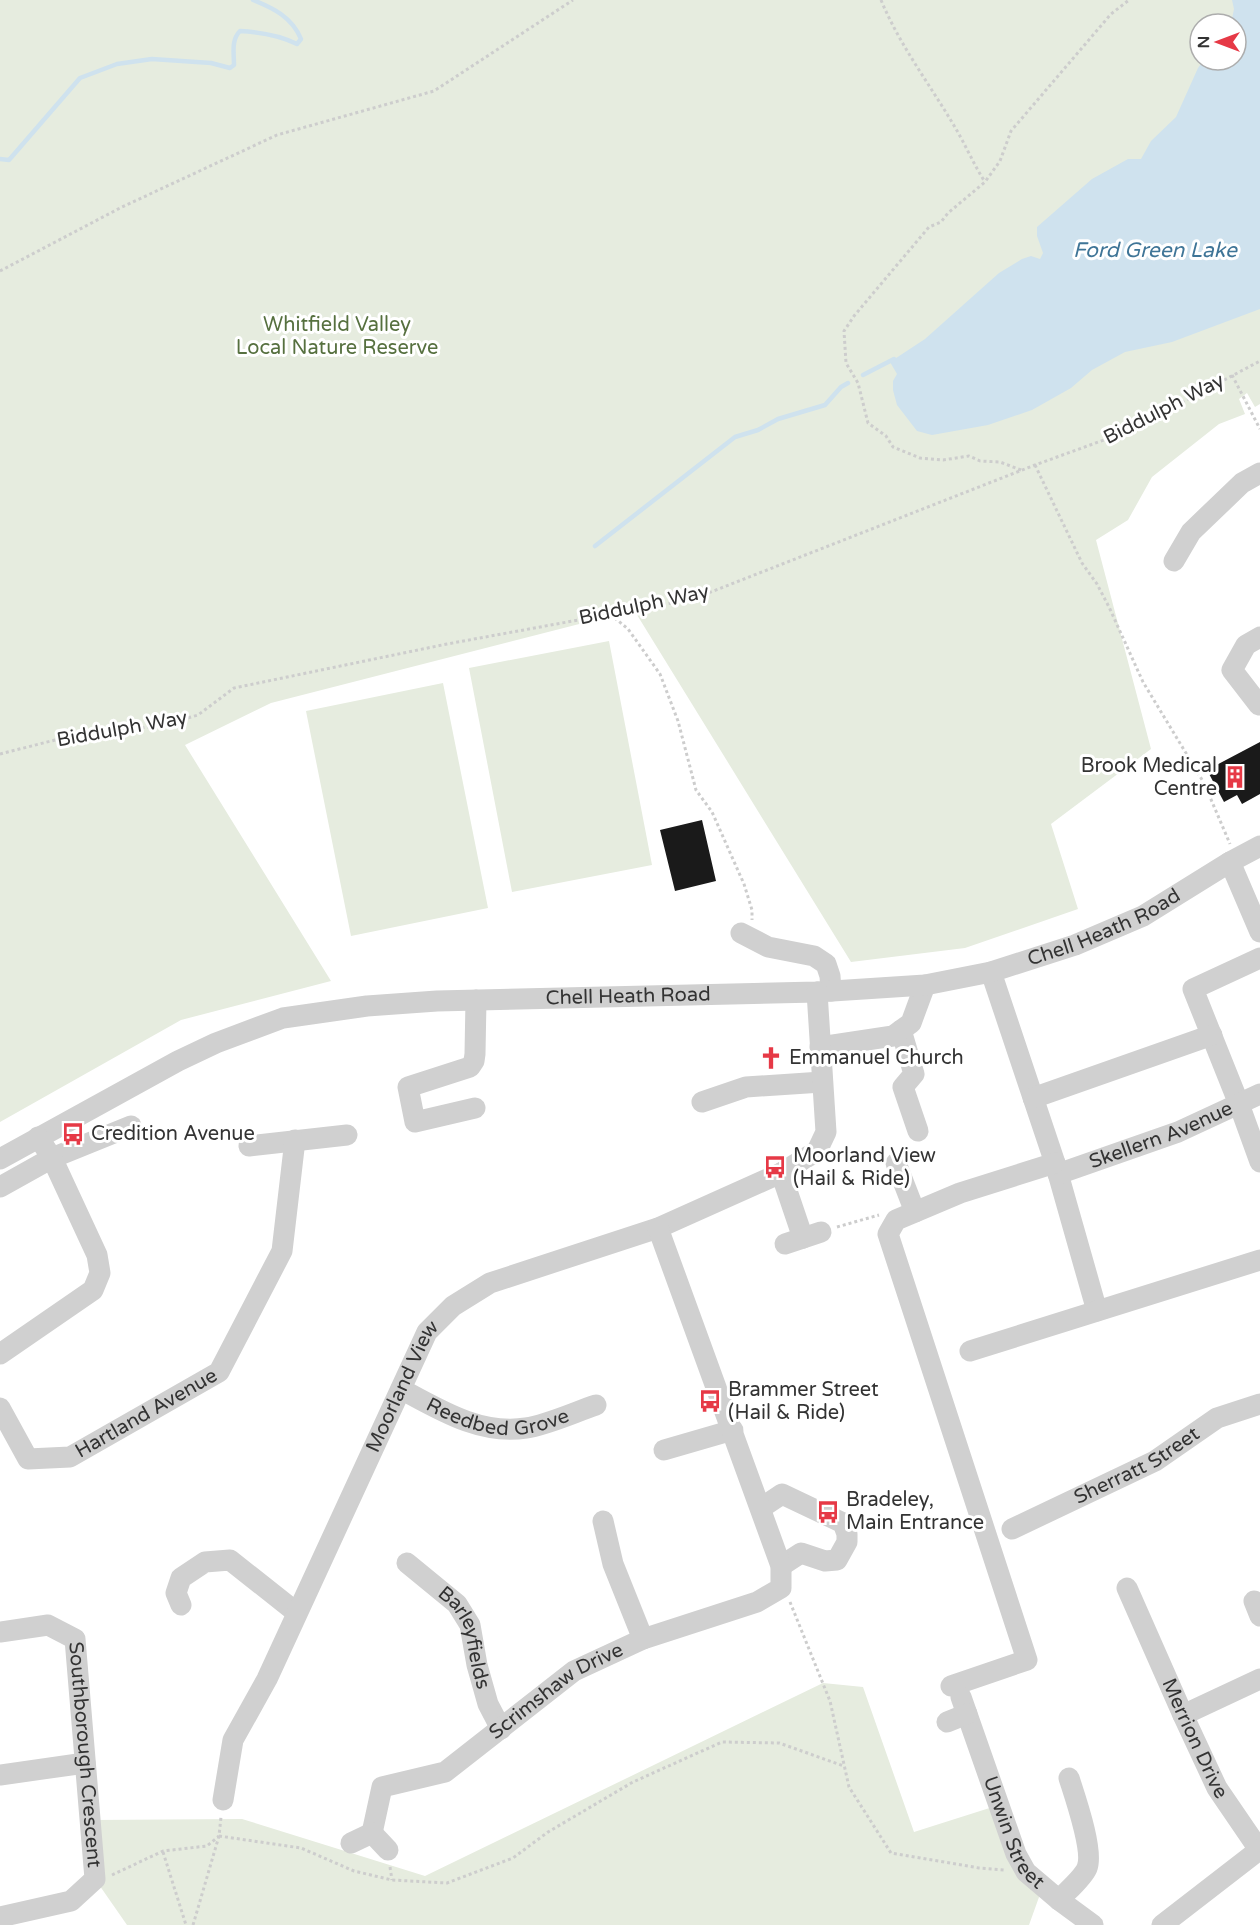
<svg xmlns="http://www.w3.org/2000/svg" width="1260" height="1925" font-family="'Varela Round',sans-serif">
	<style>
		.green { fill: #e6ecdf; fill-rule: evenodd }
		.water { fill: #cfe2ee }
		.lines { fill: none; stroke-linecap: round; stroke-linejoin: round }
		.stream { stroke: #cfe2ee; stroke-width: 4.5 }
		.building { fill: #1a1a1a }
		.path { stroke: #cdcdcd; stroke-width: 3; stroke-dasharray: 3 3; stroke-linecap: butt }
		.minor { stroke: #d0d0d0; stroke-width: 21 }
		.labels { text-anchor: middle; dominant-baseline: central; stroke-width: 6; stroke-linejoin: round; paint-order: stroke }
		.park-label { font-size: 20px; fill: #56703f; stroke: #fff }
		.street-label { font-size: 20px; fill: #333; stroke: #fff }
		.poi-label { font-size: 20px; fill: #333; stroke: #fff; text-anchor: start }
		.water-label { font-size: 21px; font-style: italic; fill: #3f7597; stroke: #fff }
	</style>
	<rect width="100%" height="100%" fill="#fff"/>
	<path class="green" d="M0,0H1260V404L1255,407L1247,393L1239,399L1245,414L1219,424L1152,477L1128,520L1096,540L1151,749L1051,824L1078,909L965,948L851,962L634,610L271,703L185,745L331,981L181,1020L0,1122ZM1200,24H1236V60H1200Z
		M609,641L652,865L512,892L469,668Z
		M443,683L488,908L351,936L306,711Z
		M823,1683L863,1687L914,1832L999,1805L1043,1886L1029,1925H127L95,1879L90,1820L242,1819L425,1876Z"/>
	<path class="water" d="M1232,0H1260V309L1172,342L1125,352L1092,370L1071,388L1032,410L988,425L932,435L917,431L897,405L893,390V381L897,374L890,362L925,339L999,273L1022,259L1031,256L1040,259L1043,253L1037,236V227L1092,179L1128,159H1141L1151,141L1176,117L1198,68L1204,60H1236V24H1231L1234,9Z"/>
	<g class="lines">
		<path class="stream" d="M0,159L9,160L80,78L117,64L152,59L211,63L230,68L234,65C234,53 231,40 240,31C259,32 281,36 297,44L301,39C292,17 273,8 253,0
			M863,375L894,359
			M595,546L735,437L758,430L778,419L825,405L841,387L848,383"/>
	</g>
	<path class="building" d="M1260,742V794L1242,804L1237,795L1224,802L1207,770Z
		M702,820L716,881L675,891L660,830Z"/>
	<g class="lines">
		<path class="path" d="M881,0C900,46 931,86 956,129C966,146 974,165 985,182
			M0,271L122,207L277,135L434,91L573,0
			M1232,375L1260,429
			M1035,465L1082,563L1097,584L1109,607L1143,682L1204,783L1230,844
			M1021,470L1000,462L980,461L969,456L943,460L920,458L893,447L886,436L868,423L858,383L846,363L844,331L854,316L929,227L941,222L948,213L985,182L1000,161L1011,131L1111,14L1129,0
			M610,614L628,629L660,674L678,721L696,790L712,812L744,884L752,910V920
			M0,754L55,740L163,725L198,715L234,688L447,644L693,599L1035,465L1126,432L1260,361
			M837,1227L879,1215
			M790,1602L830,1701L849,1787L891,1853L979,1868L1004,1870
			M219,1836L301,1848L354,1871L392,1880L447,1883L513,1858L548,1832L633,1782L722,1742L779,1743L844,1766
			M163,1852L186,1925
			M390,1867L392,1880
			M112,1875L163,1851L207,1846L219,1836
			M193,1925L219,1836L221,1817"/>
		<g class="minor">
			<path d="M1174,561L1191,532L1242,483L1260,473"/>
			<path d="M1259,705L1232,670L1246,645L1260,637"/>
			<path d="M1230,862L1260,932"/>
			<path d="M741,933L768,947L814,956L826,964L830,976L831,991"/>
			<path d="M1260,958L1193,989L1239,1104L1260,1162"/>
			<path d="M991,972L1055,1163L1097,1311"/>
			<path d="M901,1030L914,1074L903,1087L918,1131"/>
			<path d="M820,1047L893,1036L911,1023L925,985"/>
			<path d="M1033,1098L1212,1035"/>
			<path d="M702,1102L746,1087L822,1082"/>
			<path d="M475,1108L415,1122L408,1087L470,1067L474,1061L475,1054L476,1000"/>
			<path d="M249,1146L347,1135"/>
			<path id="s1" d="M0,1159L178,1061L216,1043L283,1018L367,1006L437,1001L817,992L925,985L991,972L1075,945L1143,916L1230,862L1260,846"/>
			<path d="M896,1163L915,1212"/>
			<path d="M781,1173L803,1238"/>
			<path id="s2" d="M1058,1174L1178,1132L1260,1094"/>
			<path d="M0,1187L52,1158L131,1126"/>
			<path d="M785,1244L821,1232"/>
			<path d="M970,1351L1260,1260"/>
			<path d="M0,1354L93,1290L100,1273L97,1255L52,1158L38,1137"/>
			<path id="s3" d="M401,1389C440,1410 480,1435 526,1428C547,1425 575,1412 596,1405"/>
			<path id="s4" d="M0,1408L28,1459L70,1457L219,1372L282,1251L295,1140"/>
			<path d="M664,1450L733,1430"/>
			<path d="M761,1508L782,1494L843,1523L847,1534V1542L837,1560L825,1561L801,1553L781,1566"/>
			<path d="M603,1521L613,1564L643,1639"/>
			<path id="s5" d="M1012,1529L1155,1461L1217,1418L1260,1404"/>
			<path id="s6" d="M407,1563L457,1604L470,1625L477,1665L488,1704L501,1729"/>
			<path id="s7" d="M1127,1588L1183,1715L1217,1788L1260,1851"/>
			<path d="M1254,1601L1260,1616"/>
			<path d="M181,1605L176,1593L181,1578L205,1562L230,1560L297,1613"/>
			<path id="s8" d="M0,1632L48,1625L75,1639L95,1879L71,1901L0,1917"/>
			<path d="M951,1686L1027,1660L888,1234L896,1220L915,1212L960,1193L1055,1163"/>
			<path id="s9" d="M961,1697L1016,1854L1026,1872L1059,1900L1093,1925"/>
			<path d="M1183,1715L1260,1679"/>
			<path d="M947,1722L967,1714"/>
			<path d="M0,1775L85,1763"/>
			<path id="s10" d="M223,1800L233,1740L267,1679L427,1332L453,1306L490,1283L658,1228L781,1173L817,1151L826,1132L817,992"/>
			<path id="s11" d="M372,1833L382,1787L445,1772L574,1671L643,1639L757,1602L781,1588V1566L658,1228"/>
			<path d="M372,1833L388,1850"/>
			<path d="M351,1843L372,1833"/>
			<path d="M1059,1900C1066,1892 1083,1878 1087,1868C1094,1851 1075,1797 1069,1778"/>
			<path d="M1162,1925L1259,1850"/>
		</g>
	</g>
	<defs>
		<g id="building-bare" transform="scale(1.8)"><path d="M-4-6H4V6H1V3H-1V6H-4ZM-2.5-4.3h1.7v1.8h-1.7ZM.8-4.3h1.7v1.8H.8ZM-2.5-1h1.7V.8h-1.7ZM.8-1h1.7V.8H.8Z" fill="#e63946" stroke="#fff" stroke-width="2.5" paint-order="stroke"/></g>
		<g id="church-bare" transform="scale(1.8)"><path d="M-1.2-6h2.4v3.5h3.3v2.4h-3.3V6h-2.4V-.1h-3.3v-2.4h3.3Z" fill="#e63946" stroke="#fff" stroke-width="2.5" paint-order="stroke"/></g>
		<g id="bus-bare" transform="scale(1.8)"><path d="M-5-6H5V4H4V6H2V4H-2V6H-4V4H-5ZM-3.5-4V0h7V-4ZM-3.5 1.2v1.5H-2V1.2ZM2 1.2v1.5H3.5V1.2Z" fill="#e63946" stroke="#fff" stroke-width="2.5" paint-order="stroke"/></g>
	</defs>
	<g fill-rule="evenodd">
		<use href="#building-bare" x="1235" y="777"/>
		<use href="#church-bare" x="771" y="1058"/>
		<use href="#bus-bare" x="73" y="1134"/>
		<use href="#bus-bare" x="775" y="1167"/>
		<use href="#bus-bare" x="710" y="1401"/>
		<use href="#bus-bare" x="828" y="1512"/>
	</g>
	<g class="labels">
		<g class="park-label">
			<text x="337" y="325">Whitfield Valley<tspan x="337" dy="23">Local Nature Reserve</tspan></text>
		</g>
		<g class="street-label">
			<text transform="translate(1164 409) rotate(-27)">Biddulph Way</text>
			<text transform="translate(644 605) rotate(-12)">Biddulph Way</text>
			<text transform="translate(122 729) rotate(-10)">Biddulph Way</text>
			<text stroke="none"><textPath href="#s1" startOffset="1149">Chell Heath Road</textPath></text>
			<text stroke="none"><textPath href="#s1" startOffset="663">Chell Heath Road</textPath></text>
			<text stroke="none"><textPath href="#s2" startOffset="110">Skellern Avenue</textPath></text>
			<text stroke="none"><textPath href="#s10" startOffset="453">Moorland View</textPath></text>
			<text stroke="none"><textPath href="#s3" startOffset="104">Reedbed Grove</textPath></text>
			<text stroke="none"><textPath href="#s4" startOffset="188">Hartland Avenue</textPath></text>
			<text stroke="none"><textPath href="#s5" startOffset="140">Sherratt Street</textPath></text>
			<text stroke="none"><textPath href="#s6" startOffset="99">Barleyfields</textPath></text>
			<text stroke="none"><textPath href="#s11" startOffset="250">Scrimshaw Drive</textPath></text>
			<text stroke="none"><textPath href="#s7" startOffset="165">Merrion Drive</textPath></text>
			<text stroke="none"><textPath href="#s8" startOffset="195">Southborough Crescent</textPath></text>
			<text stroke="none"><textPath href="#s9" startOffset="146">Unwin Street</textPath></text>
		</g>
		<g class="poi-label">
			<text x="1217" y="766" text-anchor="end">Brook Medical<tspan x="1217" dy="23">Centre</tspan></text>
			<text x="789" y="1058">Emmanuel Church</text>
			<text x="91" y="1134">Credition Avenue</text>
			<text x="793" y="1156">Moorland View<tspan x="793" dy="23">(Hail &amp; Ride)</tspan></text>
			<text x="728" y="1390">Brammer Street<tspan x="728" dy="23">(Hail &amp; Ride)</tspan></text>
			<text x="846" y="1500">Bradeley,<tspan x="846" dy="23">Main Entrance</tspan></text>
		</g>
		<g class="water-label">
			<text x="1155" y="250">Ford Green Lake</text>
		</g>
	</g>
	<g transform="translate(1218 42) rotate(270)"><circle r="28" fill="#ffffff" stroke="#adadad" stroke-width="1.5"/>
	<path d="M0-4.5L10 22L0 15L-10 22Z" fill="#e63946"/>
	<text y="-9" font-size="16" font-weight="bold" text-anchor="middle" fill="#333333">N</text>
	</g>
</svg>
